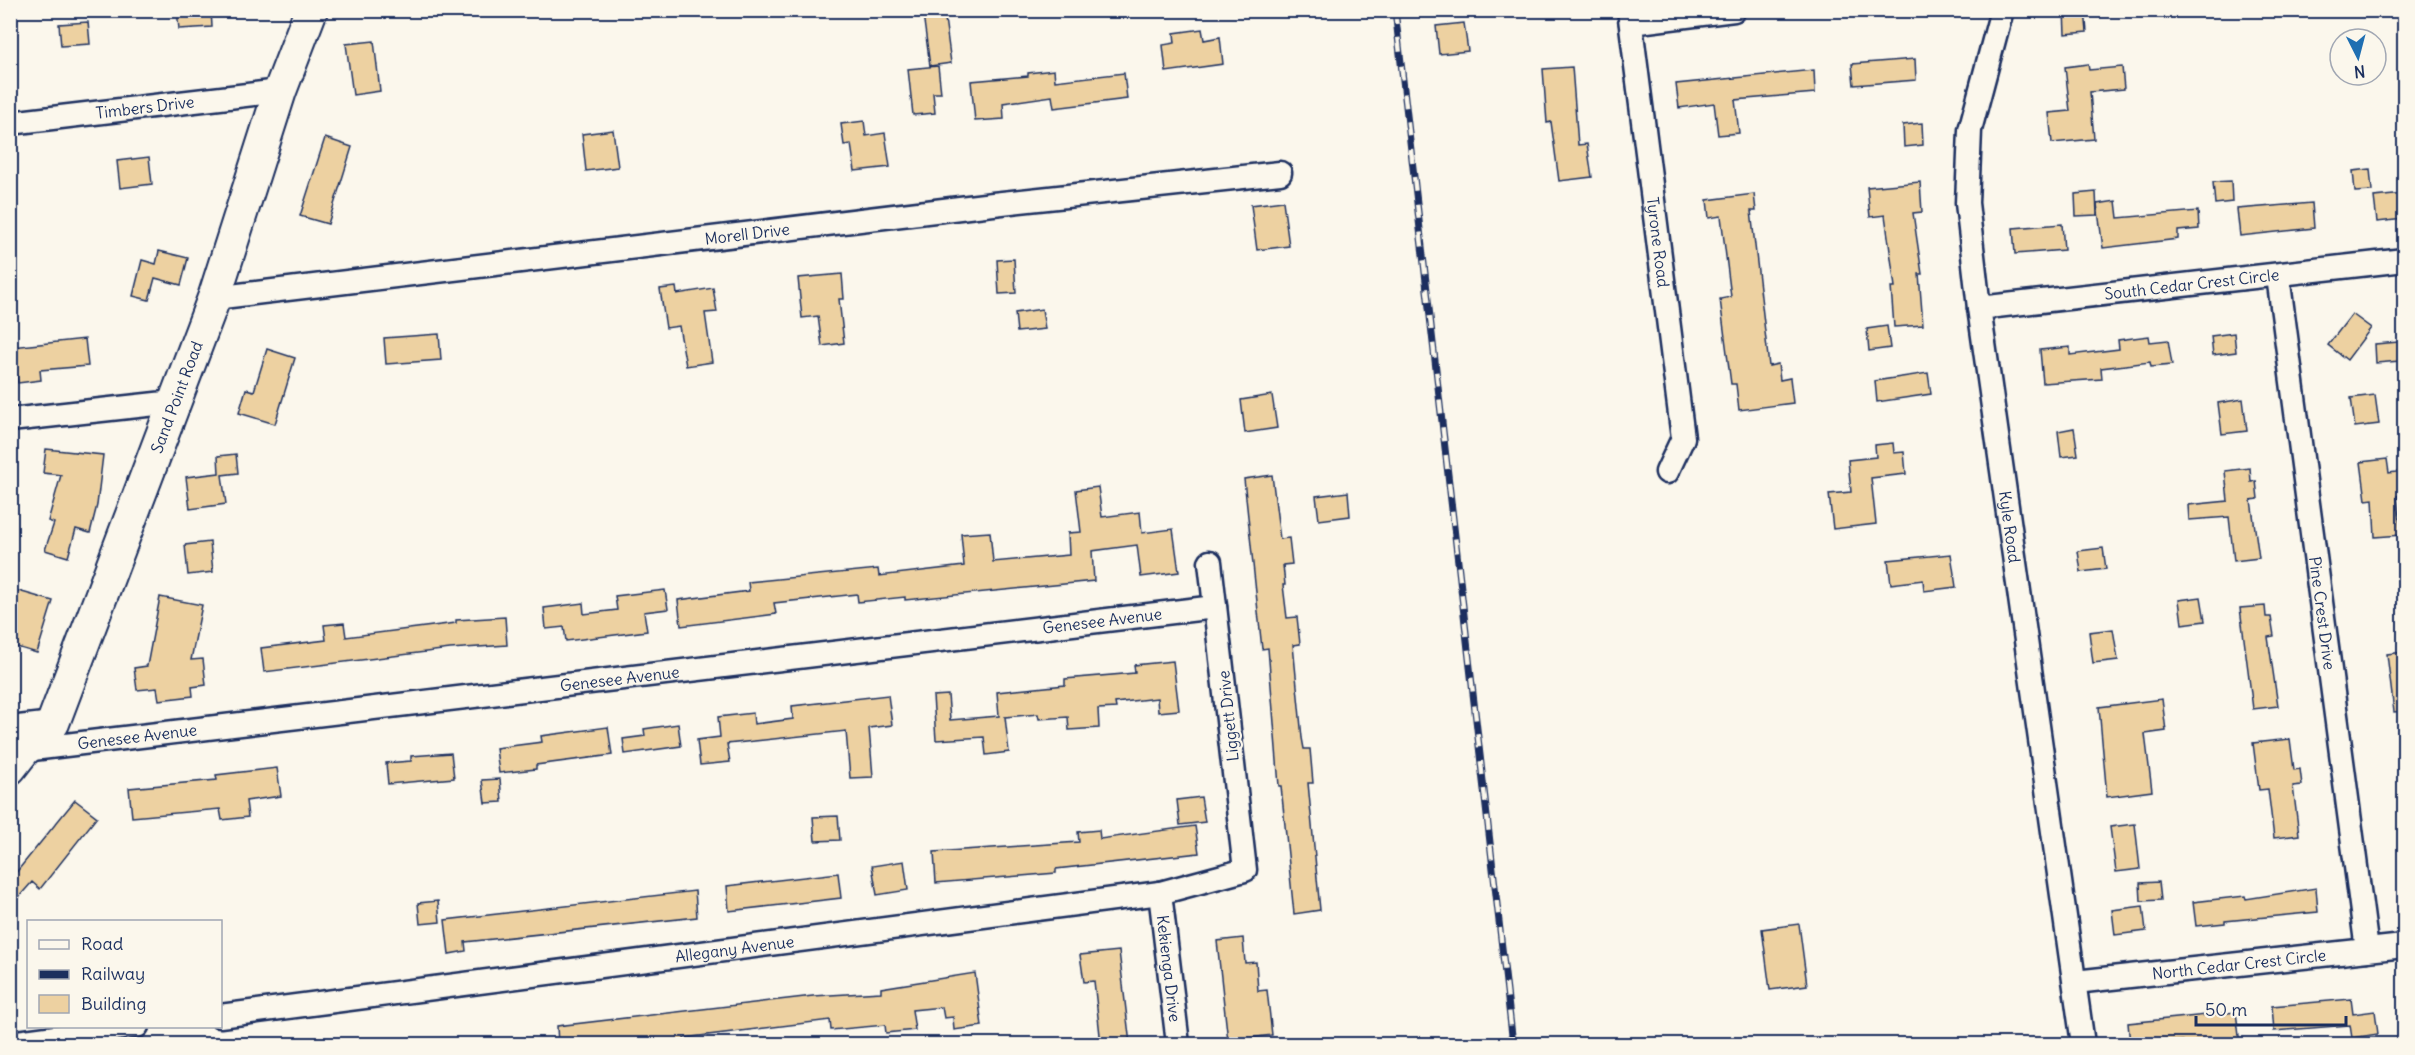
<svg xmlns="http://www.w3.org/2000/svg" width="2415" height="1055" font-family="Delius,sans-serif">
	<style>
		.building { fill: #edd1a1; stroke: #1b2f5e; stroke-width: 1.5 }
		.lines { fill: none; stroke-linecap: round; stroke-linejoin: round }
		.street-casing { stroke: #1b2f5e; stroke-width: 27 }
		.secondary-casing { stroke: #1b2f5e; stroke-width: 36 }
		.street { stroke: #fbf7ec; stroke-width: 22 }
		.secondary { stroke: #fbf7ec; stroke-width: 32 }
		.rail-casing { stroke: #1b2f5e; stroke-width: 7 }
		.rail { stroke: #fbf7ec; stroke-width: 4.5; stroke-dasharray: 14; stroke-linecap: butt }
		.labels { text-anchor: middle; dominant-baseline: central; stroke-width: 4.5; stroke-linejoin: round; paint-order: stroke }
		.street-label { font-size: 16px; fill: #1b2f5e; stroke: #fbf7ec }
	</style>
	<rect width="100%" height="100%" fill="#fbf7ec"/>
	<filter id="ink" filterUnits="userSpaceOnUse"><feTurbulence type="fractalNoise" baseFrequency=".0167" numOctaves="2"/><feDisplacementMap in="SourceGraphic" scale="12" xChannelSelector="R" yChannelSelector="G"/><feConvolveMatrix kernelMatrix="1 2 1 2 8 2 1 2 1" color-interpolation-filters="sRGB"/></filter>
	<g filter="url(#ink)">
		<path class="building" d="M177,10H211L212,27L179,29Z
			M2064,10H2085L2087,32L2065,34Z
			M944,11L951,63L930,66L923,14Z
			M88,22L90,44L61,46L59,24Z
			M1464,23L1468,51L1439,54L1436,26Z
			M1202,29L1204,40L1220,37L1223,64L1166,72L1163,45L1175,43L1174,33Z
			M374,41L380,91L353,95L346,44Z
			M1915,59L1916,80L1854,85L1852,64Z
			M2088,64L2089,70L2122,67L2124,89L2090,92L2094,139L2052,143L2049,113L2070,111L2065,67Z
			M938,66L941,93H933L935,113L913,115L908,69Z
			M1572,67L1578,145L1587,144L1592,177L1559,181L1551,122L1547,123L1543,69Z
			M1054,70L1055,81L1124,73L1127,99L1054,108L1052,96L1003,103L1004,119L975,121L971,81L1028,76V73Z
			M1814,70L1815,93L1735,100L1739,133L1718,135L1714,103L1679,108L1676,84Z
			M864,121L866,136L885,133L890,167L855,171L851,144L844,145L841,124Z
			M1922,123L1923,145L1904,147L1903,125Z
			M613,130L618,167L586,171L582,134Z
			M325,138L352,147L328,224L300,216Z
			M149,157L152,184L120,188L117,161Z
			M2370,169L2372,191L2355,192L2353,171Z
			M2231,181L2232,202L2215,204L2213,182Z
			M1920,182L1922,212L1913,213L1922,274H1919L1923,325L1894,327L1891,287H1895L1885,215L1870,217L1867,187Z
			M2096,192L2097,215L2076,216L2075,194Z
			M1754,194L1756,211H1751L1769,366L1778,364L1780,380L1790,378L1793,403L1739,410L1736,384H1731L1720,299L1731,297L1721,216L1709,218L1707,200Z
			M2404,194V219L2377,222L2374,197Z
			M1283,201L1289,246L1257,250L1251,205Z
			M2116,201L2118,218L2198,211L2199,229L2178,231V239L2103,248L2097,204Z
			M2312,203L2314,228L2240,236L2237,209Z
			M2062,224L2064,250L2015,254L2013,228Z
			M159,251L188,258L181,285L155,278L149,300L133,296L142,260L156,264Z
			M1014,259L1016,293L999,294L997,260Z
			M842,274L844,299H839L844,343L822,346L818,316L802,318L798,278Z
			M676,287L677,294L713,288L717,312L705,313L712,362L686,366L679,326L666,328L660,289Z
			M1042,309L1045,329L1017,332L1015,313Z
			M2352,314L2371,328L2347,360L2328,345Z
			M1887,326L1890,348L1869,351L1867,329Z
			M2234,333L2236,352L2213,355L2211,336Z
			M439,334L441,360L386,364L384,338Z
			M2149,336L2150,342L2168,340L2172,365L2151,367L2150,362L2101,368L2102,379L2043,383L2040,350L2070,347V355L2119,349L2118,340Z
			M85,339L88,366L40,370L41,380L18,383L12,347Z
			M2399,342L2400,361L2376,363L2375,344Z
			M267,349L295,358L275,424L239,413L246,389L254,391Z
			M1928,373L1931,394L1877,402L1875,381Z
			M1272,395L1277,428L1245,433L1241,400Z
			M2375,395L2379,424L2355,427L2351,398Z
			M2243,399L2247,431L2222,434L2218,403Z
			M2074,428L2078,455L2061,457L2058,431Z
			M1893,443L1894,453L1904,452L1906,474L1871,478L1876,524L1833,529L1829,494L1851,492L1848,460L1876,457L1875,445Z
			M46,449L103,455L97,505L90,533L76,529L68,557L45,550L54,523L48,521L61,475L43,473Z
			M236,454L238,473L222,475L226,504L190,509L186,477L219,473L218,456Z
			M2387,459L2389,473L2404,471V495L2397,496L2401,535L2375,537L2373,499L2366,500L2361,462Z
			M2250,468L2251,482L2256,481L2258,499L2251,500L2259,558L2234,561L2229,517L2189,520L2188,505L2228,501L2225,471Z
			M1272,475L1280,539L1289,538L1292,564L1283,565L1285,585H1283L1287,618L1297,617L1300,644L1293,645L1302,738L1304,749H1310L1313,783H1308L1320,910L1294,914L1281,786H1279L1268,648L1262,649L1244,479Z
			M1098,487L1102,517L1140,512L1142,533L1173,529L1179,572L1141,577L1137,545L1092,551L1094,581L905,600V597L858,602L857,594L774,603L776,614L681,626L678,600L749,591L748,582L878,569L879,576L964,566L961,534L990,532L993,562L1069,555L1068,533L1081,532L1076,490Z
			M1348,492L1350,516L1319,520L1316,496Z
			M210,542L213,572L188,575L185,545Z
			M2103,548L2106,569L2081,572L2078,551Z
			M1951,554L1956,587L1924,591L1923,580L1891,584L1888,560Z
			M15,590L53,601L37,653L10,645V606Z
			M665,590L668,609L644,612L647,631L566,641L564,627L546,629L544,608L583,603L584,614L617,610L615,596Z
			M160,597L202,605L191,660L203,659L206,685L192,687L193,696L159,700L157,688L137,690L134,668L147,666Z
			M2201,597L2205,621L2182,624L2179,600Z
			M2265,606L2266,617H2271L2274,636L2268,637L2278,706L2253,709L2240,608Z
			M505,617L507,645L450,649L264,672L261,648L326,640L324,625L344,623L346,637L456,623V620Z
			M2113,629L2118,660L2093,663L2089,632Z
			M2404,652V711L2394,712L2387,654Z
			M1173,661L1179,710L1158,712L1157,698L1115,703L1116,708L1098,709L1099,728L1069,730L1068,717L1039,719L1038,714L1005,717L1009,752L986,755L984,737L936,740L933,696L948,695L950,720L999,716L997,692L1065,685V679L1135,673L1134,665Z
			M888,695L892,725L869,728L873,777L850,778L846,731L727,744L730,762L700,765L697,740L720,737L718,717L753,713L754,724L793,719L792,706Z
			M2162,699L2166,731L2145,734L2152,791L2107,797L2099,707Z
			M678,724L681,746L625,754L623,739L645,736L644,729Z
			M608,727L612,755L536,765V769L499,773L496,748L542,742L541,736Z
			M2290,739L2294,770L2300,769L2302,785L2293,786L2299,835L2274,838L2268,789L2259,790L2253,743Z
			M451,753L454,778L388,784L386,763L411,761V756Z
			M277,768L281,796L246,801L248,817L222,820L220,809L132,817L129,788L217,780L216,775Z
			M500,779L502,802L485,803L482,780Z
			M1201,797L1205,822L1180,825L1177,800Z
			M75,800L97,817L40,889L32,882L10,907V880Z
			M838,816L840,840L815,841L813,817Z
			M2135,824L2140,869L2116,872L2110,827Z
			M1195,826L1199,853L1056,869V873L936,883L934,852L1079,842L1078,832L1099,830L1100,839Z
			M904,861L908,890L877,895L872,866Z
			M838,873L841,898L729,911L727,886Z
			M2159,882L2161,900L2141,901L2140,883Z
			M2316,888L2318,912L2225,921V923L2196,926L2193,902L2245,896L2246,899Z
			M695,891L697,917L465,942L466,951L449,954L445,920Z
			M438,901L440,922L420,924L418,903Z
			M2143,906L2146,931L2115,935L2112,910Z
			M1799,924L1807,985L1770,990L1762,929Z
			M1243,938L1245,963L1256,962L1258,991L1267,990L1272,1035L1228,1041L1217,941Z
			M1119,951L1130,1044H1101L1094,981L1084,982L1080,955Z
			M975,973L982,1026L954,1030L953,1017L944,1018L942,1007L912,1010L915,1030L886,1033L885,1025L831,1030L830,1020L684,1038L685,1044H558L557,1026L813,996L881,992V988Z
			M2351,999L2353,1014L2375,1011L2378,1034L2352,1038L2350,1025L2274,1031L2272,1006Z
			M2236,1012L2240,1044H2222V1039L2184,1043L2183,1041L2130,1044L2128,1023Z"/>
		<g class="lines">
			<g class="street-casing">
				<g id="street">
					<path id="s1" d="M1629,10L1683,438L1667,472"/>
					<path id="s2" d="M2002,10L1970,130L1967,203L1979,308L2083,1044"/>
					<path d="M1631,23L1734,10"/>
					<path id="s3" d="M10,123L280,91"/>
					<path id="s4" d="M2278,276L2367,950"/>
					<path id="s5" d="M214,298L993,204L1280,173"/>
					<path id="s6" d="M1979,308L2404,260"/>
					<path d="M10,420L174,402"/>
					<path d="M10,728L53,723"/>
					<path id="s7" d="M24,750L1215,607"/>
					<path id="s8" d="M1160,893L1178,1044"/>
					<path id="s9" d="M2075,982L2404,946"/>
					<path id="s10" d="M220,1016L1160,893L1245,870L1210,562"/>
					<path d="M10,1043L137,1026"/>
				</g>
			</g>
			<g class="secondary-casing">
				<g id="secondary">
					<path id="s11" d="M10,768L24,750L53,723L214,298L280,91L311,10"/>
				</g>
			</g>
			<use href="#street" class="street"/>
			<use href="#secondary" class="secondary"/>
			<g class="rail-casing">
				<path id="rail" d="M1395,10L1513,1044"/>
			</g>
			<use href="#rail" class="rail"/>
		</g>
	</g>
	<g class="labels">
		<g class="street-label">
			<text stroke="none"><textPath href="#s3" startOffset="136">Timbers Drive</textPath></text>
			<text stroke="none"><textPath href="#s5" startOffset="537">Morell Drive</textPath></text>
			<text stroke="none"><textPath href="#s1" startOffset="234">Tyrone Road</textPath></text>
			<text stroke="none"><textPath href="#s6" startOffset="214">South Cedar Crest Circle</textPath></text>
			<text stroke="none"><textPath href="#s11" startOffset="411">Sand Point Road</textPath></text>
			<text stroke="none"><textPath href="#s2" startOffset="524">Kyle Road</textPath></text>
			<text stroke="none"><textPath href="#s4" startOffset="340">Pine Crest Drive</textPath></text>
			<text stroke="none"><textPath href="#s7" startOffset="1086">Genesee Avenue</textPath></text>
			<text stroke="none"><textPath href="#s7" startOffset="600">Genesee Avenue</textPath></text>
			<text transform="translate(1228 716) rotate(-96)">Liggett Drive</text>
			<text stroke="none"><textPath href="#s7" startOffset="114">Genesee Avenue</textPath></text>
			<text stroke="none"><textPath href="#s10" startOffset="519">Allegany Avenue</textPath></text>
			<text stroke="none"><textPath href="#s9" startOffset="165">North Cedar Crest Circle</textPath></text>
			<text stroke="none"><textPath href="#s8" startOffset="76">Kekienga Drive</textPath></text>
		</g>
	</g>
	<rect width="2415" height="1055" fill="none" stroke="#fbf7ec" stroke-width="36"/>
	<rect x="18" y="18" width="2379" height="1019" fill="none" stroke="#1b2f5e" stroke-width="2" filter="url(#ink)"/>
	<rect x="27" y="920" width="195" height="108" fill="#fbf7ec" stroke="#a1a7b3" stroke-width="1.5"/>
	<rect x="39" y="940" width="30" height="9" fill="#fbf7ec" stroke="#a1a7b3" stroke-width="1.5"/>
	<text x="81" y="950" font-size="18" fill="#1b2f5e">Road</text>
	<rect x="39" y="970" width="30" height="9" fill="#1b2f5e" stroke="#a1a7b3" stroke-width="1.5"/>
	<text x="81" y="980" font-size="18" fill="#1b2f5e">Railway</text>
	<rect x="39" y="995" width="30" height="18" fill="#edd1a1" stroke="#a1a7b3" stroke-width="1.5"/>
	<text x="81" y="1010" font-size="18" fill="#1b2f5e">Building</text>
	<g transform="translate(2358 57) rotate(174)"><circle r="28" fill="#fbf7ec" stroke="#a1a7b3" stroke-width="1.5"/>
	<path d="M0-4.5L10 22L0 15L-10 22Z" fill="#1f6fb2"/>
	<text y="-9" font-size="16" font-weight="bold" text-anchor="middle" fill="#1b2f5e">N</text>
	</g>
	<path d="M2196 1016v9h150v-9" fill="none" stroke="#1b2f5e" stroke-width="3"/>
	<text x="2205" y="1016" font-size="18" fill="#1b2f5e" stroke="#fbf7ec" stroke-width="4.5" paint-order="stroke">50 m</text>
</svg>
